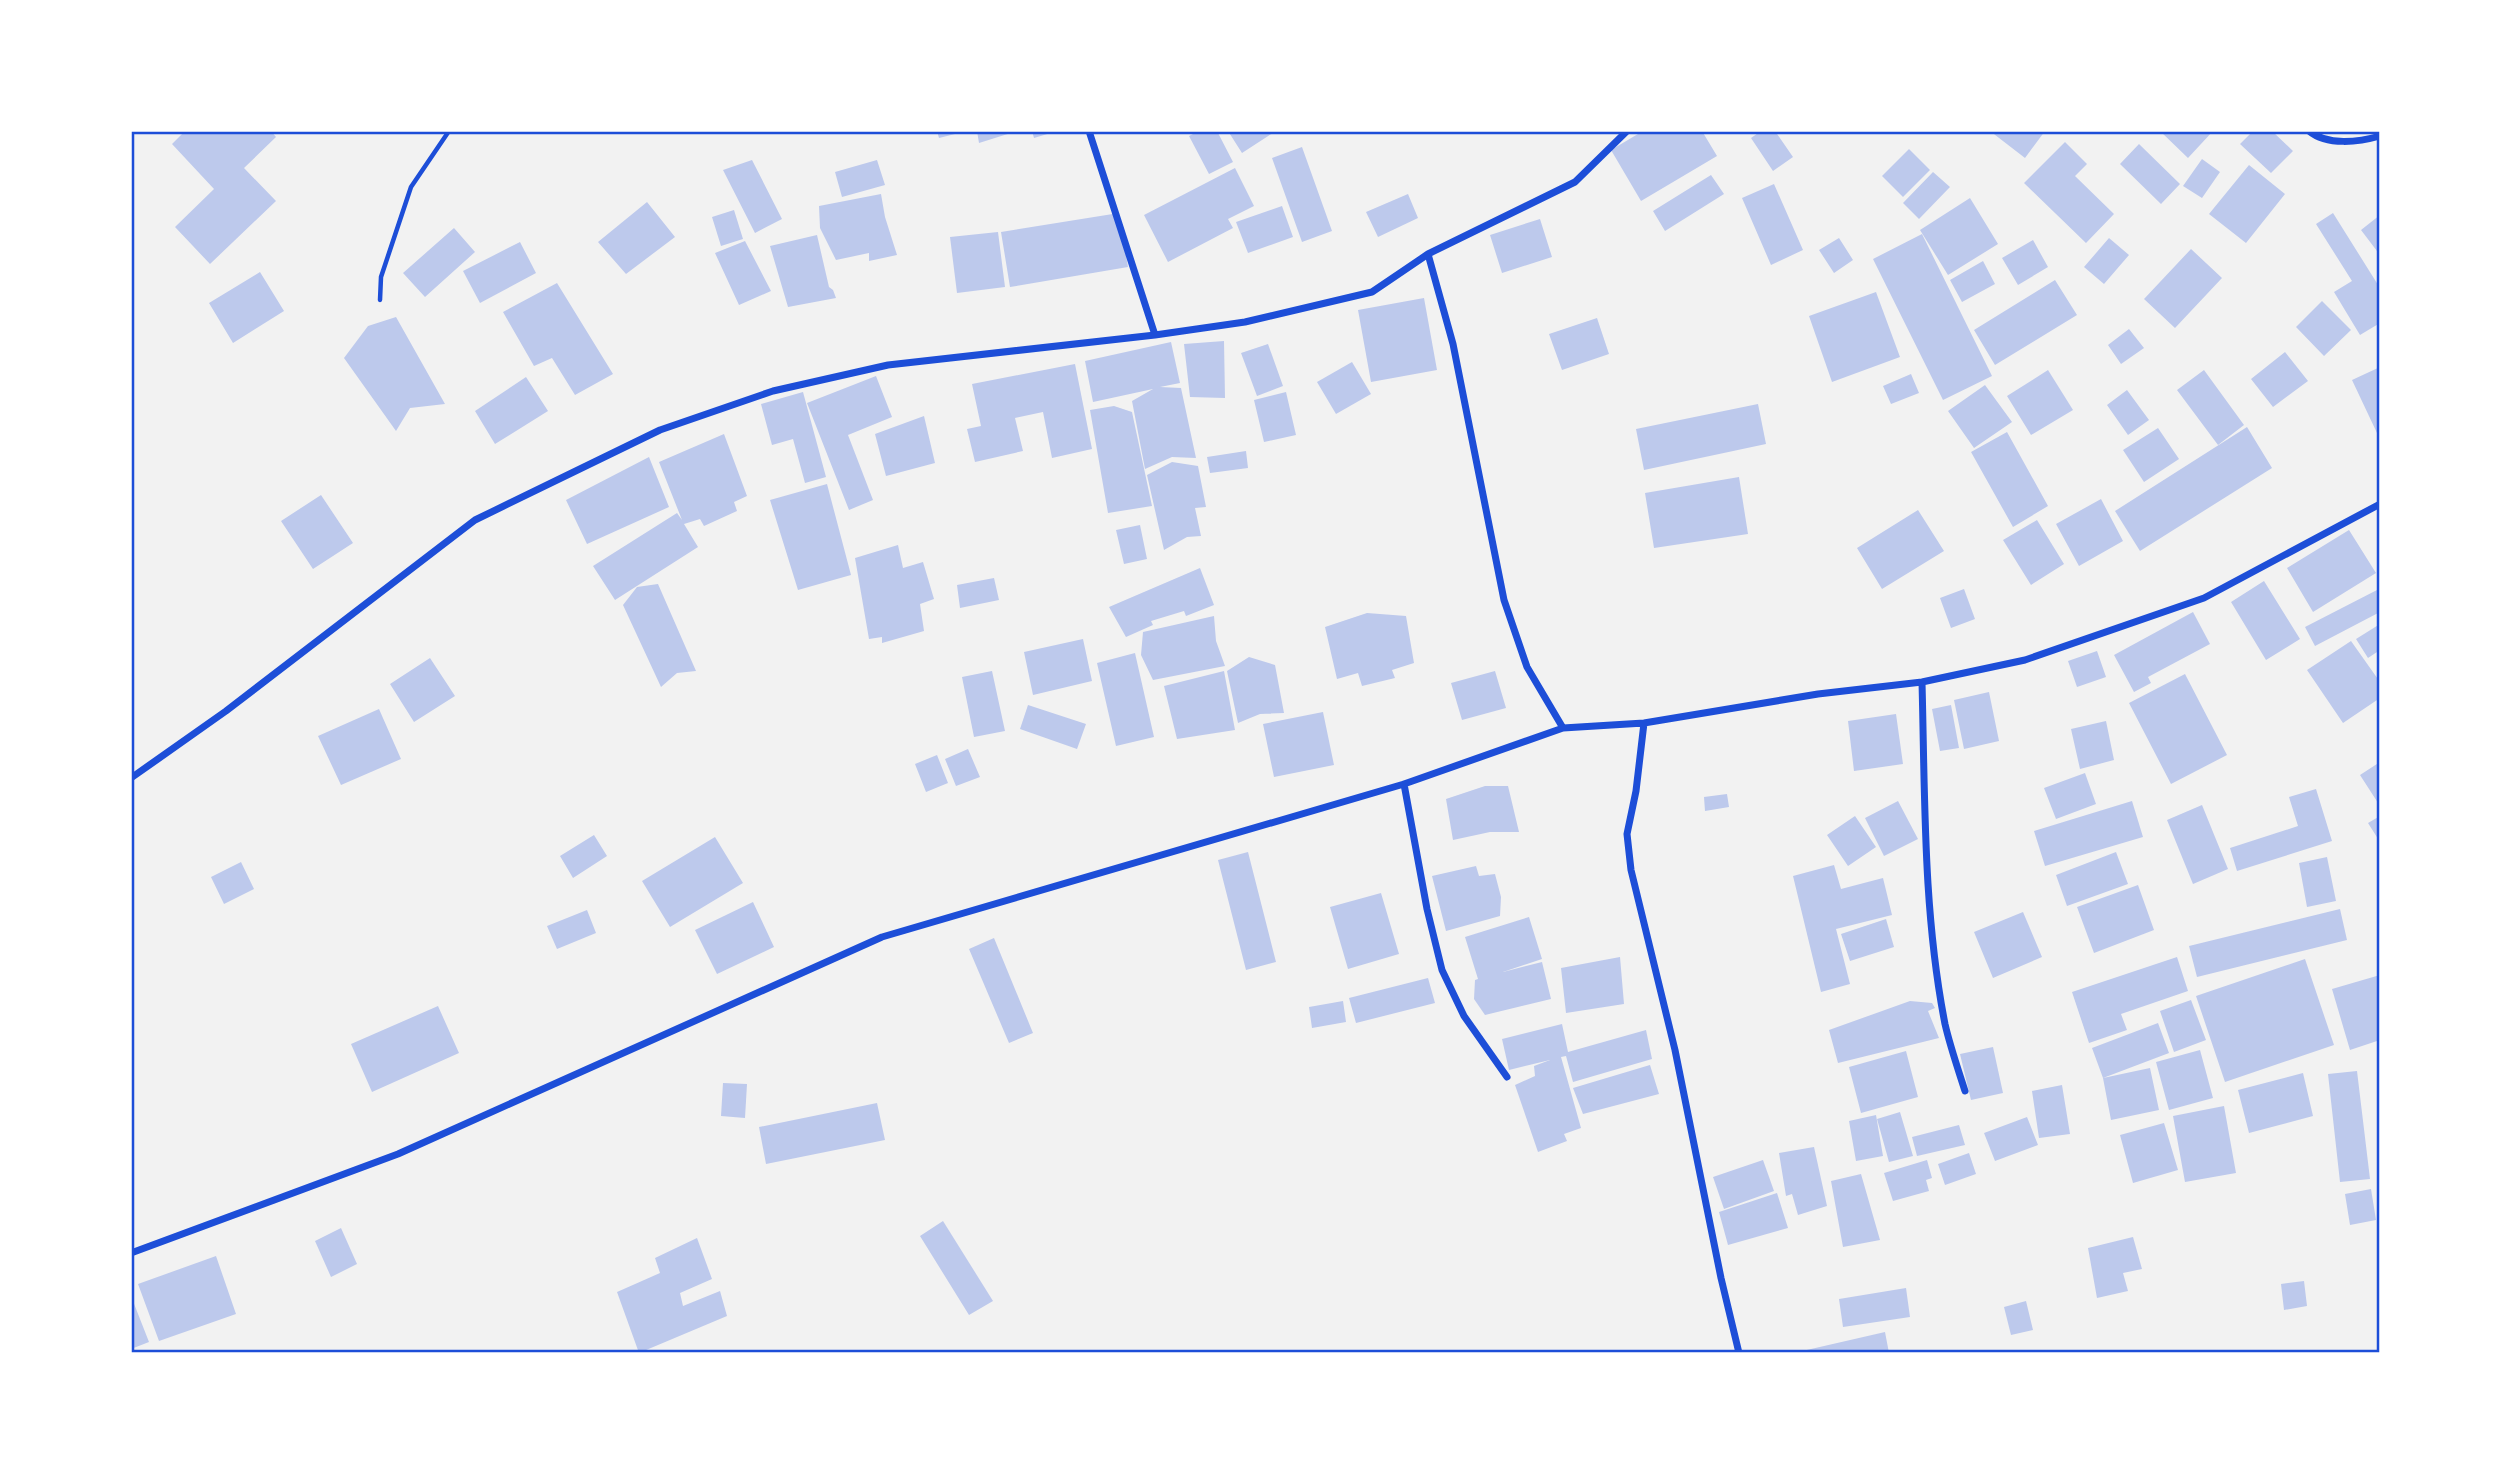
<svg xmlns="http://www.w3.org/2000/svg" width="2511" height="1484" font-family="Mulish,sans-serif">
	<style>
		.building { fill: #bdc9ec }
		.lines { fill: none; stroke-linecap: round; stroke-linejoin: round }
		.path { stroke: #1d4ed8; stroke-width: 4.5 }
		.minor { stroke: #1d4ed8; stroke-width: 7 }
		.neatline { fill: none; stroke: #1d4ed8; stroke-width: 2.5 }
	</style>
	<rect width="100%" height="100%" fill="#f2f2f2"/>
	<path class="building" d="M185,131H271L276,137L244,168L276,201L210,264L175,227L214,189L172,144Z
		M937,131H963V132L939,138Z
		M977,131H1014V132L979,143Z
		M1032,131H1054V132L1034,138Z
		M1199,131H1217L1233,162L1209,174L1189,136Z
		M1228,131H1276L1242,153Z
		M1643,131H1702L1717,156L1641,201L1611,150Z
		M1761,131H1775L1793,157L1773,171L1751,138Z
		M1990,131H2045L2025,158Z
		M2160,131H2213L2188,158Z
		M2253,131H2272L2293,151L2271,173L2240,144Z
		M2065,142L2087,164L2075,176L2114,214L2086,243L2024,183Z
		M2139,144L2180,184L2161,204L2120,164Z
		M1302,147L1332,231L1302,242L1272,158Z
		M1909,149L1930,170L1903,197L1882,176Z
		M2202,159L2220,172L2202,198L2183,186Z
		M752,160L782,219L755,233L723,170Z
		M877,160L885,185L842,197L835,172Z
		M2249,165L2285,194L2246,243L2209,214Z
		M1235,168L1254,206L1228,219L1233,228L1168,262L1144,215Z
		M1933,172L1950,187L1919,219L1903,203Z
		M1711,175L1724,194L1665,231L1653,211Z
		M1774,184L1803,250L1771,265L1742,198Z
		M881,194L885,217L897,255L869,261V253L836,260L820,228L819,206Z
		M1408,194L1418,218L1378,237L1366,212Z
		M1970,198L1998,244L1948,275L1920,230Z
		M647,202L675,237L626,274L598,242Z
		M1282,206L1293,237L1248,253L1236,222Z
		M734,210L743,239L721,246L712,217Z
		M1119,213L1128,267L1010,287L1001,232Z
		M2333,213L2380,288V323L2360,335L2334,292L2352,281L2316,224Z
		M2380,215V255L2361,230Z
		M1540,219L1552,257L1502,273L1490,235Z
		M454,228L475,252L425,297L403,273Z
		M998,232L1005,287L957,293L950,237Z
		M1922,234L1992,376L1943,400L1873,259Z
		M817,235L829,287L833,290L836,298L788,307L770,246Z
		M1839,238L1853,260L1834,273L1819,250Z
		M2109,238L2129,255L2104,284L2084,267Z
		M2033,240L2048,267L2018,285L2002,258Z
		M745,241L771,291L739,305L715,253Z
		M520,242L536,273L480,303L463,271Z
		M2191,249L2222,278L2175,328L2144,299Z
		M1983,261L1995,284L1962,302L1950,280Z
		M260,272L284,311L233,343L209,303Z
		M2055,280L2077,315L1995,365L1974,330Z
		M557,283L613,374L575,395L552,358L534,366L503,312Z
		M1876,292L1900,357L1832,382L1809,316Z
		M1424,298L1437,370L1371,382L1358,310Z
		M2322,301L2351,330L2324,356L2296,327Z
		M396,317L445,404L410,408L396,431L344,358L368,326Z
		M1597,318L1609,354L1562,370L1549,334Z
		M2129,329L2144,348L2121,364L2108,345Z
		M1224,341L1225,398L1190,397L1184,344Z
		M1171,342L1180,383L1160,387L1181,388L1196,458L1172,457L1145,469L1132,401L1153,389L1093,402L1085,361Z
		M1268,344L1283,386L1257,396L1241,353Z
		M2285,352L2308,381L2273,407L2251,379Z
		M1352,362L1371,394L1336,414L1317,382Z
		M1075,364L1092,449L1052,458L1043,412L1015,418L1023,451L975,462L967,429L981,426L972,384Z
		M2380,367V432L2377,433L2352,380Z
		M2048,370L2073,410L2031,435L2007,396Z
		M2204,370L2244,425L2218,445L2177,390Z
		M1911,374L1919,393L1891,404L1883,386Z
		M876,376L892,417L848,435L873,500L849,510L807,403Z
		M526,377L548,411L495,444L475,411Z
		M1985,385L2012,422L1974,448L1948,411Z
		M2127,390L2149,420L2128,435L2107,405Z
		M803,392L826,477L805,483L793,439L772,445L761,404Z
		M1286,392L1296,435L1264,442L1254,400Z
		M1758,404L1766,444L1644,470L1636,429Z
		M1114,406L1132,412L1152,506L1108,513L1090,410Z
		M924,416L935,463L886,476L875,434Z
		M2247,427L2272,468L2140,551L2115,511Z
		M2158,428L2179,459L2144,482L2123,450Z
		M2007,432L2048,506L2013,527L1971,452Z
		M724,434L747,496L734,502L737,511L704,526L700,519L684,524L698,547L615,600L593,566L677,513L682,520L659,462Z
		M1246,451L1248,468L1210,473L1207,457Z
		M649,457L669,507L587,544L566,500Z
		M1172,462L1198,466L1206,507L1195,508L1201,536L1187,537L1164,550L1147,475Z
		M1739,477L1748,534L1654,548L1645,493Z
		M827,484L851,575L798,590L770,500Z
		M321,495L353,543L313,569L281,521Z
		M2101,499L2123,541L2079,566L2056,524Z
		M1918,510L1944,551L1882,589L1857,548Z
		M2037,520L2064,564L2031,585L2003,540Z
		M1140,525L1147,559L1124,564L1116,530Z
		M2349,530L2376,573L2313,612L2287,568Z
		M898,545L903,568L923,562L934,599L920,604L924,631L882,643V637L869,639L855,558Z
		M1200,568L1214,605L1186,616L1184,611L1151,621L1153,625L1126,637L1109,607Z
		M994,578L999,600L960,608L957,585Z
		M2264,581L2300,639L2266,660L2231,602Z
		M658,584L696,671L677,673L661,687L623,605L637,587Z
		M1964,589L1975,619L1951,628L1940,598Z
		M2377,590L2380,596V612L2315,646L2305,627Z
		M2193,612L2210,644L2148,677L2151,683L2134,692L2114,655Z
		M1367,613L1406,616L1414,663L1392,670L1395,678L1362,686L1358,673L1337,679L1325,627Z
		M1214,616L1216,641L1225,666L1153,680L1141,655L1143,632Z
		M2380,624V650L2368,658L2356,639Z
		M1083,639L1092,681L1033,695L1024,652Z
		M2351,641L2380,682V698L2343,723L2307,670Z
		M2097,651L2106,677L2077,687L2068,661Z
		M1135,653L1154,737L1116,746L1097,663Z
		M1249,657L1275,665L1284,713L1260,714L1238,723L1227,671Z
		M430,658L455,696L414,722L390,684Z
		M992,671L1005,731L974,737L962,677Z
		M1224,671L1235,730L1177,739L1164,686Z
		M1495,671L1506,708L1462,720L1451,683Z
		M2185,674L2227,755L2171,784L2129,703Z
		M1989,692L1999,741L1964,749L1954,700Z
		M1028,705L1086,724L1077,749L1020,729Z
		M1951,705L1959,748L1940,751L1932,709Z
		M379,709L401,759L341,785L318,736Z
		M1323,712L1334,765L1274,777L1263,724Z
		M1896,714L1903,764L1854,771L1848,721Z
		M2106,721L2114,760L2080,769L2071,729Z
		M968,749L980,777L956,786L945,759Z
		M937,755L948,783L926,792L915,764Z
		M2380,762V806L2360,775Z
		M2085,773L2096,804L2056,819L2044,788Z
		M1485,786H1508L1519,832H1490L1453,840L1446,799Z
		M2316,789L2332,841L2237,871L2230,848L2298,826L2289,797Z
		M1727,794L1729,807L1705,811L1704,797Z
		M1898,801L1918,839L1884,856L1865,818Z
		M2132,801L2143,837L2045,866L2034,831Z
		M2202,805L2228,869L2193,884L2167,820Z
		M1855,816L1876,847L1848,866L1827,835Z
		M2380,816V842L2368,823Z
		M594,835L607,856L573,878L560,856Z
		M715,837L743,883L670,927L642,881Z
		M1248,852L1276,962L1246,970L1218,860Z
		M2116,852L2128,884L2067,906L2056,875Z
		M2327,857L2336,901L2307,907L2299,863Z
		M241,862L254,889L224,904L211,877Z
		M1834,865L1841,889L1883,878L1892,915L1836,929L1850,984L1821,992L1793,876Z
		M1476,866L1479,876L1495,874L1501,897L1500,916L1446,931L1432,876Z
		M2138,885L2154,930L2094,953L2077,907Z
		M1381,893L1399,954L1348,969L1330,907Z
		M753,902L774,947L717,974L695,930Z
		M2340,909L2347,940L2197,977L2189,946Z
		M587,910L596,933L557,949L547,926Z
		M2023,912L2042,957L1993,978L1974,932Z
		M1529,917L1542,959L1503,972L1542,962L1551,999L1485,1015L1474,999L1475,980L1478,979L1465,937Z
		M1886,919L1894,947L1850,961L1841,934Z
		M994,938L1033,1033L1009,1043L969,949Z
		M1620,957L1624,1004L1566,1013L1561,968Z
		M2177,957L2188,991L2121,1014L2127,1030L2089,1043L2072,992Z
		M2305,959L2334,1045L2225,1082L2196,996Z
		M2380,975V1040L2350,1050L2332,989Z
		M1428,978L1435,1003L1356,1023L1349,998Z
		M2191,1000L2206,1040L2174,1052L2160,1011Z
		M1343,1001L1346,1022L1312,1028L1309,1007Z
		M1910,1001L1932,1003L1935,1008L1928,1011L1939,1038L1838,1063L1829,1030Z
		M438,1006L459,1053L372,1092L351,1044Z
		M2158,1023L2169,1053L2103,1078L2092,1048Z
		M1562,1024L1568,1052L1646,1030L1652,1059L1573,1082L1566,1056L1561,1057L1581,1128L1564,1134L1567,1141L1538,1152L1515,1085L1535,1076L1534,1066L1550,1060L1509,1070L1502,1039Z
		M1993,1047L2003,1093L1971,1100L1960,1054Z
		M2200,1050L2213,1098L2169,1110L2156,1062Z
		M1906,1051L1918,1097L1861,1113L1849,1067Z
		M1650,1065L1659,1094L1583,1114L1573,1088Z
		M2150,1068L2159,1110L2111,1120L2103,1078Z
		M2357,1071L2370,1179L2340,1182L2328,1074Z
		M2303,1073L2313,1116L2249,1133L2238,1090Z
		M723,1083L747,1084L745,1118L721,1116Z
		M2062,1085L2070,1134L2039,1138L2032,1091Z
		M877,1103L885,1140L766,1164L759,1127Z
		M2224,1106L2236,1173L2185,1182L2173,1116Z
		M1900,1112L1913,1156L1889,1162L1877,1119Z
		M1876,1115L1883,1156L1856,1161L1849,1121Z
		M2027,1117L2038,1145L1995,1161L1984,1133Z
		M2164,1123L2178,1170L2133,1183L2120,1135Z
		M1959,1125L1965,1145L1917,1156L1912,1137Z
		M1814,1147L1827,1206L1798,1215L1792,1194L1786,1196L1779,1153Z
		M1969,1153L1976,1174L1945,1185L1938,1164Z
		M1763,1160L1774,1191L1724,1209L1713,1177Z
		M1927,1160L1932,1178L1926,1180L1929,1191L1893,1201L1884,1173Z
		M1861,1174L1880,1240L1843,1247L1831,1181Z
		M2371,1189L2376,1220L2350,1225L2345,1194Z
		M1777,1193L1788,1228L1728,1245L1719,1212Z
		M943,1221L993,1301L969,1315L920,1236Z
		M341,1228L357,1264L331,1277L315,1241Z
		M2133,1237L2142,1269L2123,1273L2128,1291L2097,1298L2088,1248Z
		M697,1238L712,1279L680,1293L683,1306L720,1291L727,1316L639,1353L617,1292L660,1273L655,1258Z
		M216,1256L236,1314L159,1341L138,1284Z
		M2304,1281L2307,1306L2284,1310L2281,1284Z
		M1906,1288L1910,1317L1843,1327L1839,1299Z
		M131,1296L149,1342L131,1349Z
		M2026,1301L2033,1330L2011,1335L2004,1307Z
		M1885,1332L1889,1353H1798V1352Z"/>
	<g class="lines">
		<path class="path" d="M380,300L381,277L411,187L449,131"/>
		<path class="minor" d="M1089,131L1155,335
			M2309,131C2327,146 2359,142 2380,136
			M1428,254L1453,344L1504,600L1527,667L1563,728
			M1922,682C1925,796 1923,912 1945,1024C1950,1046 1958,1069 1965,1091
			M1644,723L1636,791L1627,834L1631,870L1675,1050L1721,1278L1739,1353
			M131,778L226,711L475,520L660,430L773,391L888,365L1155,335L1245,322L1372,292L1428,254L1575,182L1627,131
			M1404,784L1427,909L1442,970L1464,1016L1507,1077
			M131,1253L398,1154L882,937L1404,784L1563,728L1644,723L1818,694L1922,682L2025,660L2204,598L2380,504"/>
	</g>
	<rect width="2511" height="1484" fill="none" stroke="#ffffff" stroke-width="266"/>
	<rect x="133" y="133" width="2245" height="1218" class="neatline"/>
</svg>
